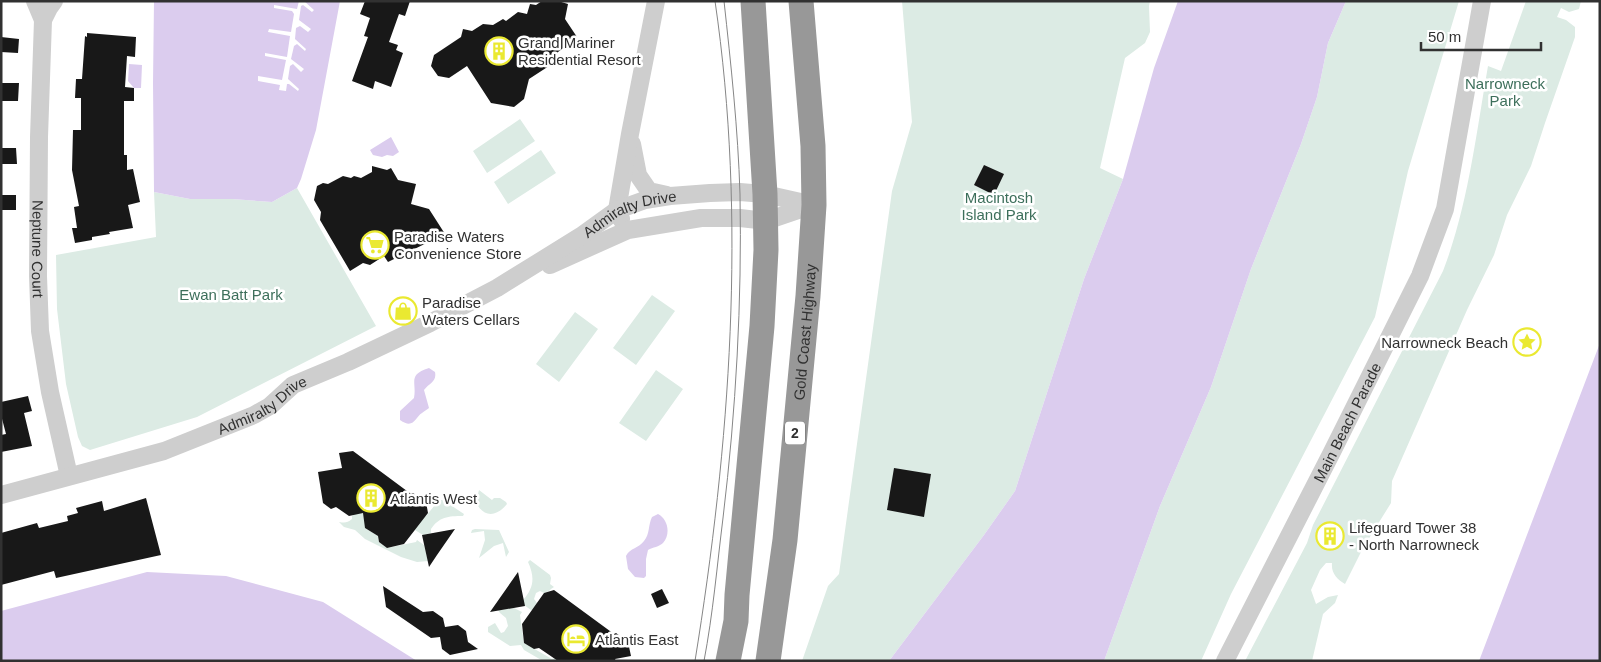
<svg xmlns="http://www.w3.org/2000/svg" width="1601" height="662" font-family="Helvetica,sans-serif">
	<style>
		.green { fill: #dcebe4 }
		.water { fill: #dbccee }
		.pier { fill: #fff }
		.building { fill: #181818 }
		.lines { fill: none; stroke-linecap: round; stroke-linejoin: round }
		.minor { stroke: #cecece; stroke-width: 18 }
		.highway { stroke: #989898; stroke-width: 25 }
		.tram { stroke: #868686; stroke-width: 1 }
		.labels { text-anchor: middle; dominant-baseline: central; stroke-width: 5; stroke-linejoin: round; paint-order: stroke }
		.shield { fill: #fff; stroke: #6f6f6f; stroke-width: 1 }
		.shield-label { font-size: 14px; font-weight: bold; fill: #313131 }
		.poi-label { font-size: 15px; fill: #313131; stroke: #fff; text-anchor: start }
		.park-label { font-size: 15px; fill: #3d6f5b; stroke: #fff }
		.street-label { font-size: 15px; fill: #313131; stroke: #fff }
	</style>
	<rect width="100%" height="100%" fill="#fff"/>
	<path class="green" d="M902,1H1150L1149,6L1150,32L1145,43L1125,58L1100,168L1123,179L1084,279L1015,491L984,535L889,661H802L828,586L839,574L892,191L912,122Z
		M1346,1H1459L1408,171L1375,317L1231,594L1201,661H1104L1160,506L1211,387L1251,269L1301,144L1317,97L1328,43Z
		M1526,1H1581L1579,9L1569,12L1561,8L1557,17L1566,20L1575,27V37L1545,123L1531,166L1507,215L1494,255L1467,310L1392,481L1391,503L1363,548L1345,584C1337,579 1331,573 1332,563H1326L1320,570L1311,590L1316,604L1328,597L1338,595L1335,603L1323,614L1312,661H1245L1307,543L1313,525L1443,271C1468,206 1476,135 1488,66L1501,71Z
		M520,119L535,141L487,173L473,151Z
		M541,150L556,173L508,204L494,182Z
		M297,188L376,326L197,417L90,450L82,446L78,437L66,384L57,309L56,255L156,237L154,192L190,199H232L272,202Z
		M652,295L675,311L636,365L613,348Z
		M575,312L598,329L559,382L536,364Z
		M656,370L683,389L646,441L619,423Z
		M479,490L492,500L494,498H500L506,502L507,504C497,517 483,518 476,502Z
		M439,500H443L464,514L463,516C448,516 439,517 431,529V533L423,535L415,530L413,518L426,516Z
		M357,513H367L365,528L378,536L379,542L387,548L416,542L417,540L424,545L428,561L417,562L401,557L365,539L355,530L344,527L339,522C345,523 347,523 352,519V516Z
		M475,529L499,530L509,552L506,557L503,543L494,546L479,558L485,540L484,531L471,533L472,530Z
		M530,560L550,575L551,578L550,584L554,587L551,589L549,591L544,593L540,591L536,593L534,599L537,603L539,609L531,610L524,605L523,600C534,588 535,577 528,562Z
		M514,608L522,612L520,615L524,643L552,659L556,658L560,661H543L524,650L521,645L510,646L488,632V627L495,623L501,633L504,632L508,626L506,618L500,613L498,610Z"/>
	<path class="water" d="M154,1H340L316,130L301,179L297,188L272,202L232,199H190L154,192L153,83Z
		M1178,1H1346L1328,43L1317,97L1301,144L1251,269L1211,387L1160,506L1104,661H889L984,535L1015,491L1084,279L1123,179L1154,68Z
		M129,64L142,65L141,88H134L128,81Z
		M391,137L399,152L393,156L387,155L382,157L373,155L370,150Z
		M1600,343V661H1479Z
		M429,368L435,372C437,382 429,383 424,390L429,408C427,410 424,411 422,413C415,417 414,430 400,420V411L414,398C417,382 407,375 429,368Z
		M658,514C668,519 671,534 663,543C659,547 653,547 648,550L646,559V576L644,578L635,577L628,569L626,556C630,548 639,548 644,541C650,534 648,525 652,517Z
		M147,572L226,576L323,602L417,661H1V611Z"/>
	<path class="pier" d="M299,1H304L314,10L312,12L303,5L301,6L299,20L311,29L308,32L300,26L296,28L295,39L306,49L305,51L297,44L294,46L291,59L304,69L301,72L293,64L290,66L288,79L299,89L298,91L289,84H287L286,91L279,90L280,85L258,81V76L282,80L286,60L265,56V53L287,57L290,36L268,32L269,29L291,32L294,14L292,11L274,8V5L297,9Z"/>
	<path class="building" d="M365,1H410L405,16L399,14L389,42L398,45L396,50L403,53L391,87L375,81L373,89L352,81L368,37L364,36L370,18L360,14Z
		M542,1H558L568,4L565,19L577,37L553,56L549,66L529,79L524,99L514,107L491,103L467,66L449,78L438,76L431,66L434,55L461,37L463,29L472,31L483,24L493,25L503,19L506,21L518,12L527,14L530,4L536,5Z
		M87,33L136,37L135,57L127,56L125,87L134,88V101H124V155H127V170L133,169L140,202L128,205L133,228L109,232L110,234L92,237V240L75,243L72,228H77L74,207L79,206L72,170L73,130H81V98H75L76,79H82L85,36L87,37Z
		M1,37L19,39L18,53L1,52Z
		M1,83H19L18,101H1Z
		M1,148H16L17,164H1Z
		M984,165L1004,174L994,195L974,185Z
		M372,166L387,170L391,168L398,180L416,184L411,204L429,209L445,234L388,262L384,256L370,265L363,263L350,271L320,220L321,212L314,200L317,186L323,183L328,184L343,176L351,178L354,176L361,178L372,172Z
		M1,195H16V210H1Z
		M28,396L32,411L24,413L32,446L1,452V435L6,434L1,415V402Z
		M353,451L411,494L413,493L426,502L428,513L404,544L387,548L379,542L378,536L365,528L363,513L349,516L336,507L331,509L323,503L318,472L342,468L339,453Z
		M894,468L931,474L924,517L887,510Z
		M146,498L161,555L56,578L54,571L1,585V533L37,523L39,528L68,521L67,516L78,513L76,508L102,501L104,511Z
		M455,529L437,555L429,567L422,535Z
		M518,572L525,606L490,612Z
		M383,586L423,612L433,611L443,618L445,627L458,625L466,631L468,642L478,649L450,655L442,649L440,637L431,638L386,607Z
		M662,589L669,603L657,608L651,594Z
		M554,590L614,634L616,633L628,642L631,656L615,659L616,661H558L539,648L534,649L524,643L522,624L544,593Z"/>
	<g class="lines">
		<g class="minor">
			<path d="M35,1L43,20"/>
			<path id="s1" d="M54,1L49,8L43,20L39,137L38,276L40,331L50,392L69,476"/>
			<path d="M632,144L638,175L649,191L667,195"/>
			<path d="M621,219L617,210L630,134L656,1"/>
			<path d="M550,265L628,230L701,218H740L766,221L813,205"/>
			<path id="s2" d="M1,495L164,451L254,415L270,406L293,385L348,362L430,323L497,288L581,236L617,210L645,200L670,196L710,193L740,192L765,194L814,205"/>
			<path id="s3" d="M1225,661L1331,454L1420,276L1445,209L1482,1"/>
		</g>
		<g class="highway">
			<path d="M728,661L736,621L737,595L762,326L766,250L765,194L753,1"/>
			<path id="s4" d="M768,661L785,540L808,296L814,205L813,146L801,1"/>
		</g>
		<path class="tram" d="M695,661C730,445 747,219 715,1
			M704,661C713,614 717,566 723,518C736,410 742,302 740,194C738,129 731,65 724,1"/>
	</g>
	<defs>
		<g id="building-ring" transform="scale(1.4375)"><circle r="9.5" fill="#fff" stroke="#eae931" stroke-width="1.5"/><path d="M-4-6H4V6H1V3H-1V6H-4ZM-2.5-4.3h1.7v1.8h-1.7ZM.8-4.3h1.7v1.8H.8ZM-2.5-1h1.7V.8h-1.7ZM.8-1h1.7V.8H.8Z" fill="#eae931"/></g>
		<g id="supermarket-ring" transform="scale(1.4375)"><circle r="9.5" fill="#fff" stroke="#eae931" stroke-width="1.5"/><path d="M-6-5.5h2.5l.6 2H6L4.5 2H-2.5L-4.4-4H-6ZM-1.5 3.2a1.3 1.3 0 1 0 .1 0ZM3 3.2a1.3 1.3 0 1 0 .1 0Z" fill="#eae931"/></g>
		<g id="shop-ring" transform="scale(1.4375)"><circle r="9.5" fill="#fff" stroke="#eae931" stroke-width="1.5"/><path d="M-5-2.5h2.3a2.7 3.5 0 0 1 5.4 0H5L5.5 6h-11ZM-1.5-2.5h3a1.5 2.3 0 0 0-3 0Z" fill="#eae931"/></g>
		<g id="sight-ring" transform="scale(1.4375)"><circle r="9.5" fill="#fff" stroke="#eae931" stroke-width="1.5"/><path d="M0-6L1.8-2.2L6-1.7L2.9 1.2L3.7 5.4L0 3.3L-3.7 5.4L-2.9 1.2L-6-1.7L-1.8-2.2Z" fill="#eae931"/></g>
		<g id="hotel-ring" transform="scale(1.4375)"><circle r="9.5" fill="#fff" stroke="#eae931" stroke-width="1.5"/><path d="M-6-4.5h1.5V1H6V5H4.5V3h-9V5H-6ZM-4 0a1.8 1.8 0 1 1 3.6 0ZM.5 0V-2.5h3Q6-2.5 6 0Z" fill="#eae931"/></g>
	</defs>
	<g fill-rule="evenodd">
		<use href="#building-ring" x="499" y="51"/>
		<use href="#supermarket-ring" x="375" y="245"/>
		<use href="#shop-ring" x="403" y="311"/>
		<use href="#sight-ring" x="1527" y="342"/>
		<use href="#building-ring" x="371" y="498"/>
		<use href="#building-ring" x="1330" y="536"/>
		<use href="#hotel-ring" x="576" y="639"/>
	</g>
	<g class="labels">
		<rect class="shield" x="785" y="421.5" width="20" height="23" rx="4"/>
		<g class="shield-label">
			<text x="795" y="433">2</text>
		</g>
		<g class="poi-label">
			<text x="518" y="42">Grand Mariner<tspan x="518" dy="17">Residential Resort</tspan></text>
			<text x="394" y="236">Paradise Waters<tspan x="394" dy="17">Convenience Store</tspan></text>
			<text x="422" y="302">Paradise<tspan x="422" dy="17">Waters Cellars</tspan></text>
			<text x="1508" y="342" text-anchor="end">Narrowneck Beach</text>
			<text x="390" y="498">Atlantis West</text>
			<text x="1349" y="527">Lifeguard Tower 38<tspan x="1349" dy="17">- North Narrowneck</tspan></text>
			<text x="595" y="639">Atlantis East</text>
		</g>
		<g class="park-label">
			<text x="1505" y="83">Narrowneck<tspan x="1505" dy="17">Park</tspan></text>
			<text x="999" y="197">Macintosh<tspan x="999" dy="17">Island Park</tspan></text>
			<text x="231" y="294">Ewan Batt Park</text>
		</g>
		<g class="street-label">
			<text stroke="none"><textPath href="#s2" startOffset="695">Admiralty Drive</textPath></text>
			<text stroke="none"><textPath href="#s1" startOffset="251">Neptune Court</textPath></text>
			<text stroke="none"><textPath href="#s4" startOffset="331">Gold Coast Highway</textPath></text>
			<text stroke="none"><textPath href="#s2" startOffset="278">Admiralty Drive</textPath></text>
			<text stroke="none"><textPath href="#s3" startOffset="268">Main Beach Parade</textPath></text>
		</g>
	</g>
	<rect width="1601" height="662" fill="none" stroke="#313131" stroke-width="5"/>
	<path d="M1421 42v8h120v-8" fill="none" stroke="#313131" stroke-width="2.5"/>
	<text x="1428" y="42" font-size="15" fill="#313131" stroke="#ffffff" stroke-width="4" paint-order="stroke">50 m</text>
</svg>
